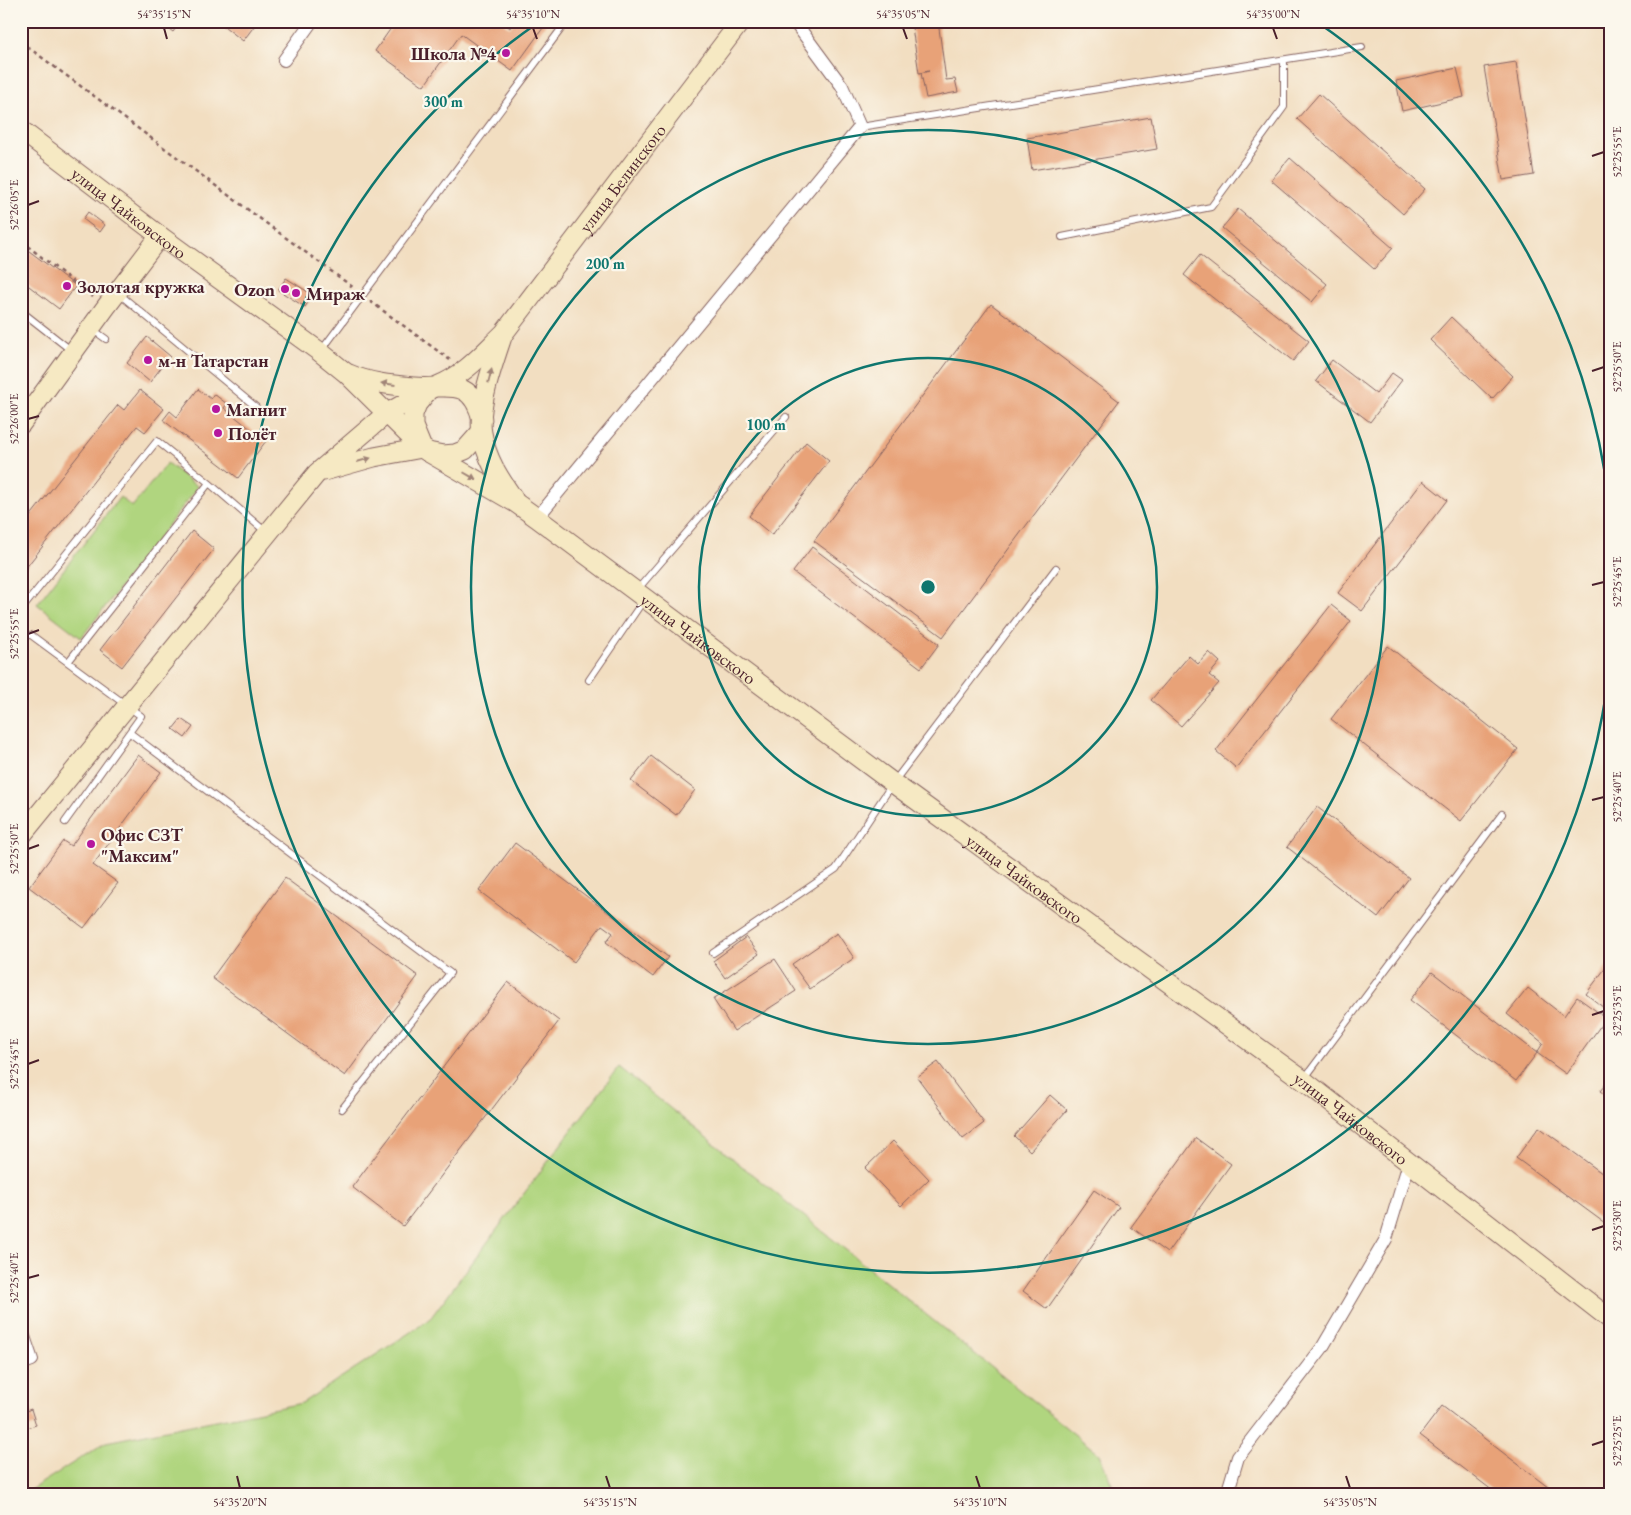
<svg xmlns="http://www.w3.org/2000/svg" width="1631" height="1515" font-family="'EB Garamond',serif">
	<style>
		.green { fill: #b0d57f; stroke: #7d7a55 }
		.building { fill: #e8a278 }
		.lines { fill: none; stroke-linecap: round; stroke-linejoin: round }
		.lane-casing { stroke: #856260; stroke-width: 8 }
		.street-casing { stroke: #856260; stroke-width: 14 }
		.secondary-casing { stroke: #856260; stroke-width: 21 }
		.path { stroke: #856260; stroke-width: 2.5; stroke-dasharray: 4 4; stroke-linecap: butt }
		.lane { stroke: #fff; stroke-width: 6 }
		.street { stroke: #fff; stroke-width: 12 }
		.secondary { stroke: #f6e9c3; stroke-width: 19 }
		.oneway { fill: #a08477 }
		.ticks { fill: none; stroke: #4a1f2b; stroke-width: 2 }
		.ring { fill: none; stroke: #0f766e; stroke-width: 2.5 }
		.poi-dot { fill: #b5179e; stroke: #fbf7ec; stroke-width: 2 }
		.labels { text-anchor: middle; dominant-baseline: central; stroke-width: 4.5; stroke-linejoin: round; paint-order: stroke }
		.poi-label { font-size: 18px; font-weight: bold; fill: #4a1f2b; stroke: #fbf7ec; text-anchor: start }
		.street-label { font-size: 18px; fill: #4a1f2b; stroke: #fbf7ec }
		.centre { fill: #0f766e; stroke: #fbf7ec; stroke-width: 2.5 }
		.ring-label { font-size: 15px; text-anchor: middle; font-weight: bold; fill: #0f766e; stroke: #fbf7ec; stroke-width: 4.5; stroke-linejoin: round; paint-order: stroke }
		.neatline { fill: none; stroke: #4a1f2b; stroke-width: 2 }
		.ticks-label { font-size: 12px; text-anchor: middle; fill: #4a1f2b }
	</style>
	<rect width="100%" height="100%" fill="#fbf7ec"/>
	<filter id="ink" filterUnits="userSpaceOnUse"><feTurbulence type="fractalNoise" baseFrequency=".02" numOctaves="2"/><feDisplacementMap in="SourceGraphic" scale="10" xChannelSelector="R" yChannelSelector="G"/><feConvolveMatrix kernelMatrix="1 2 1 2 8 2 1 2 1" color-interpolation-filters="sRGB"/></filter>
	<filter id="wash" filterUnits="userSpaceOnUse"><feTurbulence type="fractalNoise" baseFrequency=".0096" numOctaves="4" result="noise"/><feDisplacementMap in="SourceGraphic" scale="20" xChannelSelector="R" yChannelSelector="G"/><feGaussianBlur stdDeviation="1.12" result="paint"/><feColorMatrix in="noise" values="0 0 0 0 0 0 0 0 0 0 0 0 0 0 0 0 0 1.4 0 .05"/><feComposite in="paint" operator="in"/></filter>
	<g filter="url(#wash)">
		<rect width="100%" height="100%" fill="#f2dec1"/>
		<path class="green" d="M167,463L198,487L81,638L37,604L120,497L132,507Z
			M619,1067L1099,1454L1116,1494H24L106,1442L302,1403L429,1320Z"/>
		<g id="blocks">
			<path class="building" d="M159,21H181L173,32Z
				M221,21H258L243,41L220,23Z
				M396,21H501L510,28L514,21H548L512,71L461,34L424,86L375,51Z
				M911,21H938L946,80L955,79L958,92L926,98L921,73L929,71L919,73Z
				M1516,62L1534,175L1503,180L1484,67Z
				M1457,68L1464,97L1402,111L1396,81Z
				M1319,94L1425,189L1403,214L1297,119Z
				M1151,117L1157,149L1032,170L1027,138Z
				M1290,158L1393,248L1374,269L1271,180Z
				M1238,209L1327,284L1312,302L1222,228Z
				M88,212L105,225L100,232L83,219Z
				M21,245L76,286L59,309L21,280Z
				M1200,255L1309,341L1293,361L1184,275Z
				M286,278L313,295L305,307L278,290Z
				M991,304L1119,401L943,637L814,541Z
				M1451,317L1513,376L1492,399L1430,340Z
				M147,337L170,356L150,382L127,363Z
				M1332,360L1376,394L1392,373L1402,380L1370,422L1316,381Z
				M198,389L211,399L214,394L227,404L224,408L266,441L238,478L163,420L170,411L177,417Z
				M140,390L164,409L145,432L137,426L21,574V528L118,405L124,410Z
				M806,442L829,461L772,535L749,516Z
				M1423,481L1447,500L1362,611L1338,593Z
				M192,531L214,549L122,667L100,650Z
				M812,547L939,644L921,668L793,572Z
				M1331,605L1351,621L1236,768L1216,751Z
				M1388,646L1518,749L1461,821L1331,719Z
				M1209,652L1220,662L1209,675L1219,683L1181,726L1151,700L1189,656L1198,664Z
				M181,719L193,727L185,738L173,729Z
				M138,755L161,772L93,865L118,883L84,928L29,887L63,841L71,846Z
				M651,756L695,790L676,815L631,781Z
				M1317,807L1409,878L1378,918L1287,847Z
				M515,843L668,957L653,977L606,942L613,933L602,925L574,962L479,891Z
				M285,878L418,976L345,1076L212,978Z
				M837,933L854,958L810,989L792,964Z
				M746,937L759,954L725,978L713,961Z
				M775,959L796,991L734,1031L713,999Z
				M1610,962V1009L1608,1011L1586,994Z
				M1432,972L1537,1053L1543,1043L1507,1014L1528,988L1564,1016L1577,997L1606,1018L1566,1074L1537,1053L1516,1081L1410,1000Z
				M508,982L559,1021L403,1226L352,1187Z
				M938,1062L984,1123L963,1139L917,1077Z
				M1610,1079V1098L1600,1091Z
				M1050,1095L1067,1110L1030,1151L1014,1136Z
				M1539,1127L1610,1179V1227L1516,1158Z
				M1196,1138L1231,1164L1167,1253L1131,1227Z
				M893,1141L929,1179L901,1206L865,1168Z
				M1094,1190L1119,1207L1047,1309L1023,1291Z
				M1442,1406L1557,1494H1497L1420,1435Z
				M31,1409L36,1425L21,1430V1413Z"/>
		</g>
	</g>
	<g filter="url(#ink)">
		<use href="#blocks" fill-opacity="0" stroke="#856260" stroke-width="1"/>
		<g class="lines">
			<g class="lane-casing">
				<path id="lane" d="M860,127L1362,47
					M1062,237L1211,207L1284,107V60
					M118,293L256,407
					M21,311L72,351
					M92,329L106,339
					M321,351L567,21
					M209,483L267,533
					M637,590L786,417
					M21,610L157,441L209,483L68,662
					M21,635H31L141,716L65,822
					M589,680L643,601
					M130,733L450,973L342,1109
					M713,953L836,869L893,783L1056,568
					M1304,1079L1502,814"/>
			</g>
			<g class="street-casing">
				<path id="street" d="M284,60L312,21
					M537,518L860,127L842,86L794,21
					M21,1328L32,1360L21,1364
					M1227,1494L1238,1457L1322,1348L1386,1239L1409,1163"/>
			</g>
			<g class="secondary-casing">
				<g id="secondary">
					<path id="s1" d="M21,130L160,236L320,352L346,373L422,448"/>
					<path d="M502,337C494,361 477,408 482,433C486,458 499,478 513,498"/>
					<path d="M349,374C369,383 392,385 414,387C447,390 470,375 482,419"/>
					<path id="s2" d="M437,386C465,375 483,353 504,333L741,21"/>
					<path d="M426,393L417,404L413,414V426L422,448L428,452L443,455L455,454L465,450L481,432"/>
					<path d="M21,424L106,307L160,236"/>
					<path id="s3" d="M428,452L516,503L537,518L893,783L1303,1080L1610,1319"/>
					<path d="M324,471L374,457L422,448"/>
					<path d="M21,836L317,473L386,414L432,388"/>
				</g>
			</g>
			<path class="path" d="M21,42L354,288
				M21,241L93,297
				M370,301L450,360"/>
			<use href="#lane" class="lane"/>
			<use href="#street" class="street"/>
			<use href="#secondary" class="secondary"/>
		</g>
		<defs><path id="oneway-solid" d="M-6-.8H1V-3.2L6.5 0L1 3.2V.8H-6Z" transform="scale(1.25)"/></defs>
		<g class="oneway">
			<use href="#oneway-solid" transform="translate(490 376) rotate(-76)"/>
			<use href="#oneway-solid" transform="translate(388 384) rotate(-173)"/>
			<use href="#oneway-solid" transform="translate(364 460) rotate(-16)"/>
			<use href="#oneway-solid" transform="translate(470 476) rotate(30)"/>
		</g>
	</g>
	<path class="ticks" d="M164,28L167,39M533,28L537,39M903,28L907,39M1273,28L1277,39M1592,156L1604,152M28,205L39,201M1592,371L1604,367M28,419L39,416M1592,585L1604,582M28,634L39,630M1592,800L1604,797M28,849L39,845M1592,1015L1604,1011M28,1064L39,1060M1592,1230L1604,1226M28,1278L39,1275M1592,1445L1604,1441M237,1476L240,1488M606,1476L610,1488M976,1476L980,1488M1346,1476L1350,1488"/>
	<g class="ring">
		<circle cx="928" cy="587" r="229"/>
		<circle cx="928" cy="587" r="457"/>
		<path d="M1610 665A686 686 0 1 1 539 22M1317 22A686 686 0 0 1 1610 509"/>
	</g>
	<g class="poi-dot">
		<circle cx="506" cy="53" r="5"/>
		<circle cx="67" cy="286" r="5"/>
		<circle cx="285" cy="289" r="5"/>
		<circle cx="296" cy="293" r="5"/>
		<circle cx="148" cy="360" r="5"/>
		<circle cx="216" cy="409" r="5"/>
		<circle cx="218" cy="433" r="5"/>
		<circle cx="91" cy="844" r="5"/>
	</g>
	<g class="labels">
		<g class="poi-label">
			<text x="496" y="53" text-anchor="end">Школа №4</text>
			<text x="77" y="286">Золотая кружка</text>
			<text x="275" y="289" text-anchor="end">Ozon</text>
			<text x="306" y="293">Мираж</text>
			<text x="158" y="360">м-н Татарстан</text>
			<text x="226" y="409">Магнит</text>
			<text x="228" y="433">Полёт</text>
			<text x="101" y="834">Офис СЗТ<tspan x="101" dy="21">"Максим"</tspan></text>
		</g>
		<g class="street-label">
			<text stroke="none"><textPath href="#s2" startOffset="281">улица Белинского</textPath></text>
			<text stroke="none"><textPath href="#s1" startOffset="136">улица Чайковского</textPath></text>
			<text stroke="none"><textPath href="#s3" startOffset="329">улица Чайковского</textPath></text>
			<text stroke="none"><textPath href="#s3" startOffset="734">улица Чайковского</textPath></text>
			<text stroke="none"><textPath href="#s3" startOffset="1139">улица Чайковского</textPath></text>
		</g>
	</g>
	<circle cx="928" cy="587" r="8" class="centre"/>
	<g class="ring-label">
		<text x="443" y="107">300 m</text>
		<text x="605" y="269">200 m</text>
		<text x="766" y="430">100 m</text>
	</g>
	<rect width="1631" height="1515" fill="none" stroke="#fbf7ec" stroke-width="55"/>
	<rect x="28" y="28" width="1576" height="1460" class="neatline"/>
	<g class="ticks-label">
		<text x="164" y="18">54°35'15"N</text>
		<text x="533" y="18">54°35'10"N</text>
		<text x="903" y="18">54°35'05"N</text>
		<text x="1273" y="18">54°35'00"N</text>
		<text transform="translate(1617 152) rotate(-90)" y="4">52°25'55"E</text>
		<text transform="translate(14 205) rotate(-90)" y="4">52°26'05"E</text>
		<text transform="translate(1617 367) rotate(-90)" y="4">52°25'50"E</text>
		<text transform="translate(14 419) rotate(-90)" y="4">52°26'00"E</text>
		<text transform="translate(1617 582) rotate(-90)" y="4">52°25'45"E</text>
		<text transform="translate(14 634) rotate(-90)" y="4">52°25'55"E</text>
		<text transform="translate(1617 797) rotate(-90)" y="4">52°25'40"E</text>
		<text transform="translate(14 849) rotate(-90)" y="4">52°25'50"E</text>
		<text transform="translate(1617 1011) rotate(-90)" y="4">52°25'35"E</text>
		<text transform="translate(14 1064) rotate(-90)" y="4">52°25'45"E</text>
		<text transform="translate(1617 1226) rotate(-90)" y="4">52°25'30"E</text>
		<text transform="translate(14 1278) rotate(-90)" y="4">52°25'40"E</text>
		<text transform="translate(1617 1441) rotate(-90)" y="4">52°25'25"E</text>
		<text x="240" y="1506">54°35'20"N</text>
		<text x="610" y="1506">54°35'15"N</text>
		<text x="980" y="1506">54°35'10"N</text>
		<text x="1350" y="1506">54°35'05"N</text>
	</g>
</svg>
